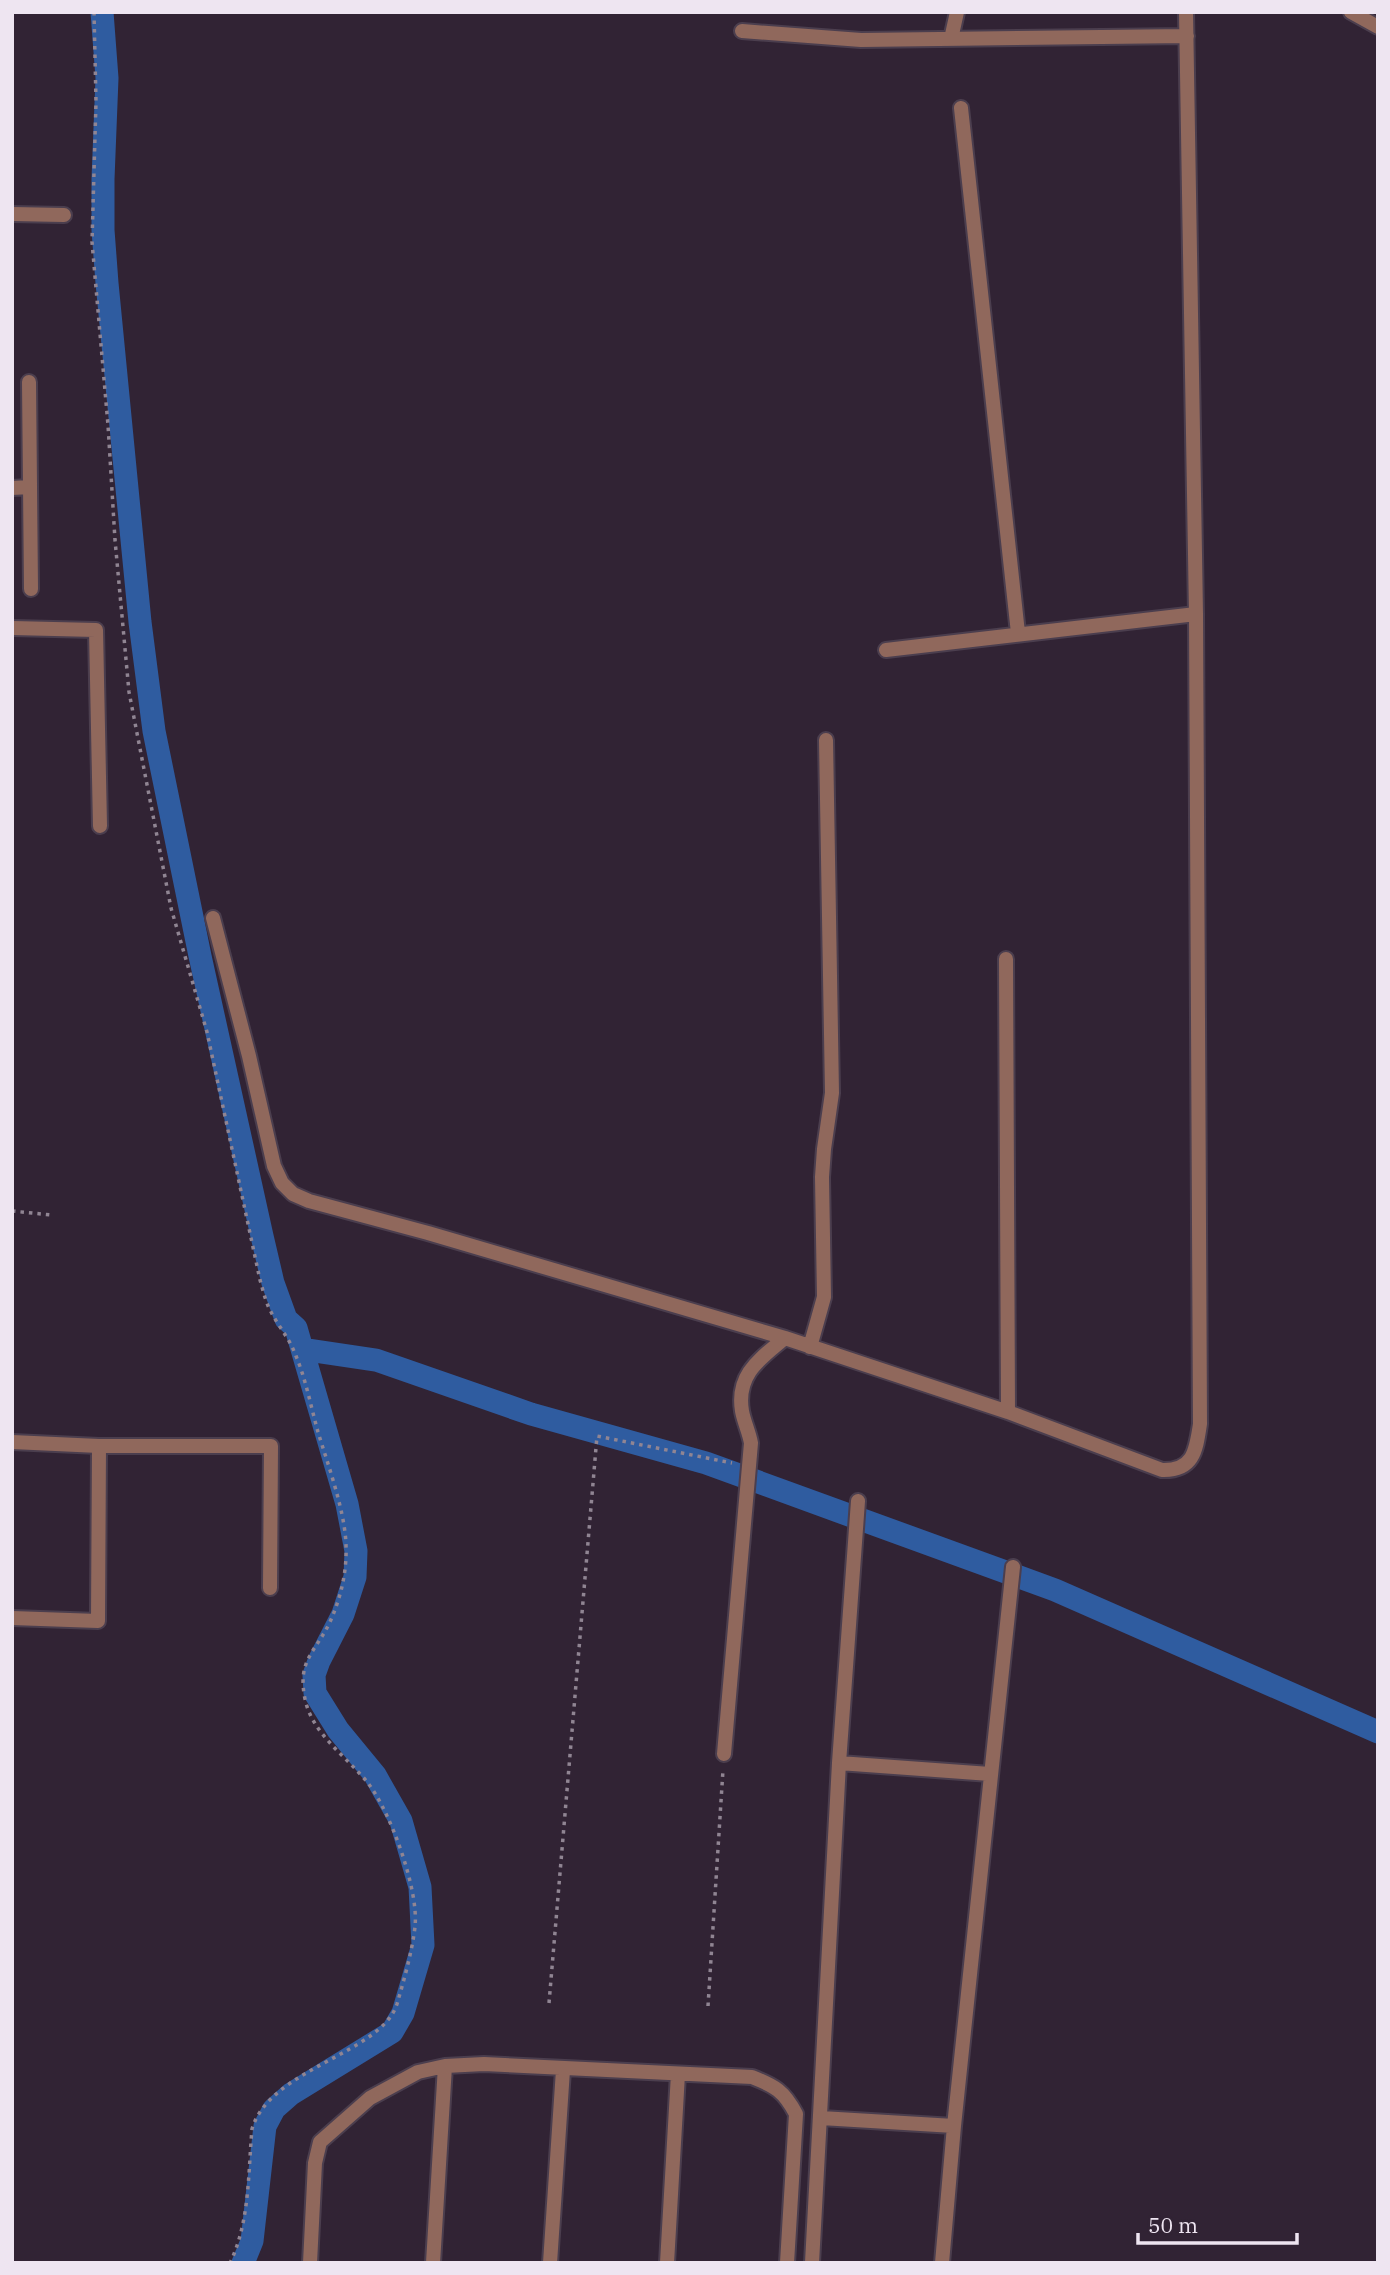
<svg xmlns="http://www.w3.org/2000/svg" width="1390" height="2275" font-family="'IBM Plex Serif',serif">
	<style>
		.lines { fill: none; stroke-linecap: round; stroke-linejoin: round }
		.canal { stroke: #2f5ca0; stroke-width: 23 }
		.minor-casing { stroke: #4b3e4e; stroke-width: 18 }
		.path { stroke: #908593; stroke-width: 3.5; stroke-dasharray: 3.5 5; stroke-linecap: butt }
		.minor { stroke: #90685c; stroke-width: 14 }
	</style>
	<rect width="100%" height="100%" fill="#312334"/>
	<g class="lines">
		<path class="canal" d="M102,12L107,78L103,179V230L107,283L140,622L154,731L200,956L262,1236L273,1283L286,1319L296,1328L302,1349L347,1504L356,1551L355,1577L343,1614L319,1661L314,1675L315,1693L338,1730L375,1775L401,1821L420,1887L423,1945L403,2013L392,2032L291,2094L274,2109L265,2126L252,2241L243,2263
			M302,1349L376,1360L531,1414L706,1463L1055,1590L1378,1732"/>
		<g class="minor-casing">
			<path id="minor" d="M1351,12L1378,27
				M742,31L861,40L1187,36
				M951,39L957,12
				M961,108L1018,633
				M12,214L64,215
				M29,382L31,589
				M12,488L30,487
				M12,628L96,630L100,826
				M886,650L1196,614
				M213,918L249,1056L274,1166L282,1183L293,1194L309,1201L428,1233L785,1338L1008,1412L1162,1470C1194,1471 1196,1450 1200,1424L1196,614L1186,12
				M1006,959L1008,1412
				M810,1347L824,1297L822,1177L824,1149L832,1093L826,740
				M12,1442L99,1446H271L270,1588
				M12,1618L98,1621L99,1446
				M724,1754L751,1443C749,1432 744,1422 742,1411C736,1374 760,1359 785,1338
				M839,1763L990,1774
				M821,2118L954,2126
				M310,2263L315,2163L320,2142L370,2098L418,2072L445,2066L484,2064L752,2077C775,2086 784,2091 796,2114L787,2263
				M433,2263L445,2066
				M550,2263L563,2070
				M667,2263L678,2074
				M812,2263L839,1763L858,1501
				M942,2263L954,2126L1013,1567"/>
		</g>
		<path class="path" d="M94,12L96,102L92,242L108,425L115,540L129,692L171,908L207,1032L260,1280C263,1290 265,1300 270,1310C278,1326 290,1339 296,1356C306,1380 311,1407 318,1432C328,1465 345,1511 346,1545C347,1572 341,1597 330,1622C315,1653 297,1660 305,1699C312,1734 347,1757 368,1783C391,1813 419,1890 415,1927C412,1952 404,1980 397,2004C381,2054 270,2068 252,2129C248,2174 250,2221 230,2263
			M12,1211L51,1215
			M549,2003L597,1436L732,1463
			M708,2006L723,1770"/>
		<use href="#minor" class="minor"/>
	</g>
	<rect width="1390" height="2275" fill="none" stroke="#eee5f1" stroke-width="28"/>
	<path d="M1138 2233v10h159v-10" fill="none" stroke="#eee5f1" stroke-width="3.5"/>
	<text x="1148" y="2233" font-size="21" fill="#eee5f1" stroke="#312334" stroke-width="5" paint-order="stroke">50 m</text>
</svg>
